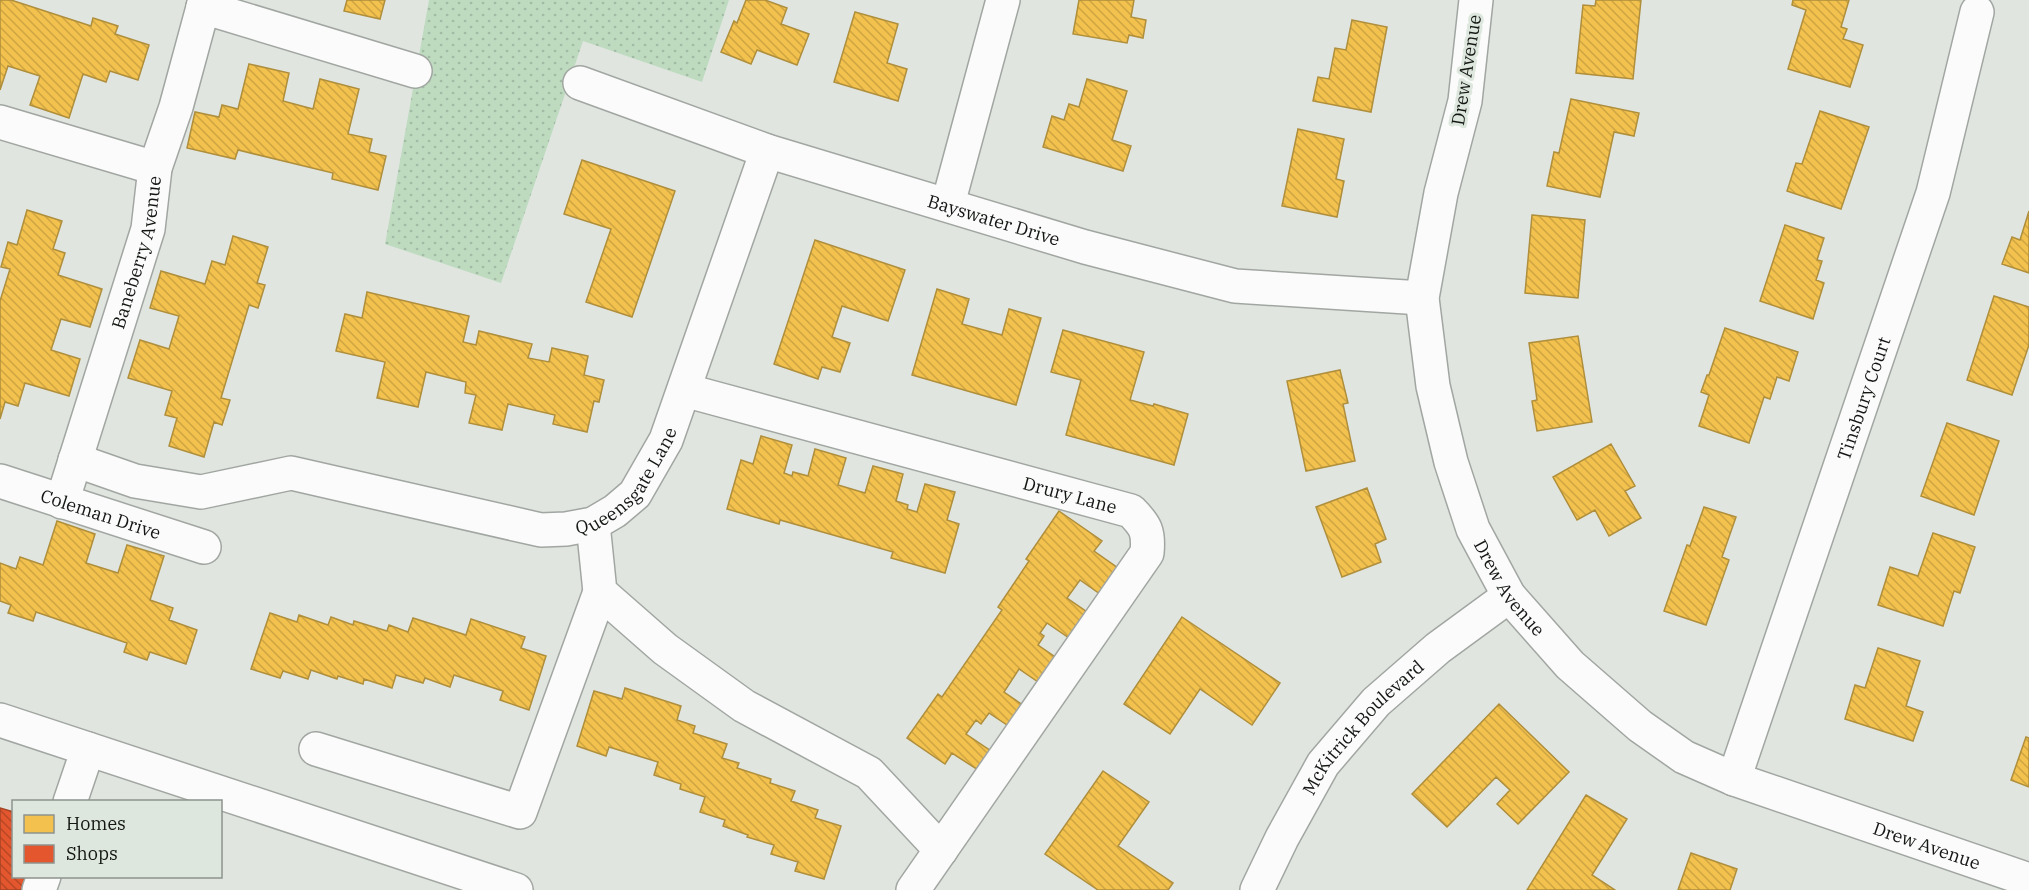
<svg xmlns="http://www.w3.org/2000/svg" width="2029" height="890" font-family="'IBM Plex Serif',serif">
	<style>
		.green { fill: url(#green-dots) }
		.homes { fill: url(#homes-back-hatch); stroke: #af8e3c; stroke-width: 1.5 }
		.shops { fill: url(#shops-back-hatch); stroke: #a54426; stroke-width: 1.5 }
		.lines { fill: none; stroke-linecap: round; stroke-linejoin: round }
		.minor-casing { stroke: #a2a6a2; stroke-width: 36 }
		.minor { stroke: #fafbfa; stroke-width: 33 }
		.labels { text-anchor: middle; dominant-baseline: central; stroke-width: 6; stroke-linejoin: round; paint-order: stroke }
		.street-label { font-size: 18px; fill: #131613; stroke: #dee7de }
	</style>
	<defs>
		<pattern id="green-dots" width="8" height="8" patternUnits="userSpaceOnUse" patternTransform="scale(1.5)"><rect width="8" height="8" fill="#bedbc0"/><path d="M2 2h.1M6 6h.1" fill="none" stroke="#a2bba4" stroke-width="1.8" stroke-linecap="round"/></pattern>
		<pattern id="homes-back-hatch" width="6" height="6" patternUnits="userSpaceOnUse" patternTransform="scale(1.5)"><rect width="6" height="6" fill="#f2c14e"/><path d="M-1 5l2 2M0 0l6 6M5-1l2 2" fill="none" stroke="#cfa543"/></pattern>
		<pattern id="shops-back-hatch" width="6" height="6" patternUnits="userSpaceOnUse" patternTransform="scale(1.5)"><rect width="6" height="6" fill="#e4572e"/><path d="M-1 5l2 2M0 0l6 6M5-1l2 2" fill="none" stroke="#b84726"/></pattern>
	</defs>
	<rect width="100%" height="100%" fill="#e0e5e0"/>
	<path class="green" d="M429,0H729L702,82L583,41L501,283L385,244Z"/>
	<path class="homes" d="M0,0H11L91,26L93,18L118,26L115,34L149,45L138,80L110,71L106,82L83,74L69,118L30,105L40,76L8,66L0,90Z
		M347,0H385L380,19L344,11Z
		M746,0H765L787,8L781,24L809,34L797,65L757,50L751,64L721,52L734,21L737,23Z
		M1079,0H1134L1131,17L1146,20L1143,38L1129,35L1127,43L1073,34Z
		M1596,0H1641L1633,79L1576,73L1583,5L1595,6Z
		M1793,0H1849L1841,27L1847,29L1843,39L1863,45L1850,87L1788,69L1806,10L1792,5Z
		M855,12L898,24L887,63L907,69L898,101L834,82Z
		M1352,20L1387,27L1371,112L1313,101L1318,77L1329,79L1335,48L1346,50Z
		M249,64L289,73L283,101L313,109L320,79L359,89L348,134L372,139L369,152L386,156L378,190L332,179L333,173L238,150L235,159L187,148L195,112L219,117L222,105L238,109Z
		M1087,79L1127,91L1112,140L1131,146L1123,171L1043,147L1052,116L1064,120L1069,104L1079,107Z
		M1571,99L1639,113L1634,136L1614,132L1600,197L1547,186L1554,152L1559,153Z
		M1820,111L1869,127L1841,209L1787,191L1796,163L1802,164Z
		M1298,129L1344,139L1336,179L1344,181L1337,217L1282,206Z
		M582,160L675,191L632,317L586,302L611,229L564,214Z
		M27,210L62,221L53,249L65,253L58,275L102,289L90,327L61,319L51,350L80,359L69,396L25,383L18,406L5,402L0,419V301L10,269L1,267L8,242L17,245Z
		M2029,211V273L2002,264L2012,237L2020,240Z
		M1532,215L1585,220L1578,298L1525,293Z
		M1785,225L1824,238L1817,260L1822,261L1816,280L1824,283L1813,319L1760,301Z
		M233,236L268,247L257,283L265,285L258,308L249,305L221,398L230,400L222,425L214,422L204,457L169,446L177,418L165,415L172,391L128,378L140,340L169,349L179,316L150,308L161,271L205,284L212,261L225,265Z
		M815,240L905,270L888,321L842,306L832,337L850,343L840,372L822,367L818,379L774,364Z
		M937,289L969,299L962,324L1002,335L1009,309L1041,318L1016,405L912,375Z
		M367,292L469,316L463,342L476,345L479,331L532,344L528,358L549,362L552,348L588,356L584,375L604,380L599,402L594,401L587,432L553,424L555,415L508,404L502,430L469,423L476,395L465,393L466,382L426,372L418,407L377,398L385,362L336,351L345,314L362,318Z
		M1994,296L2029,307V345L2012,395L1967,380Z
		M1725,328L1798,352L1789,381L1777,377L1770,399L1764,397L1749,443L1699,426L1709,395L1701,392L1707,375H1709Z
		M1063,330L1144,352L1130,400L1153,406L1154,404L1188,414L1174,465L1066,435L1081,380L1051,372Z
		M1578,336L1592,422L1537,431L1532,401L1537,400L1529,343Z
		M1340,370L1348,403L1343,404L1355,461L1306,471L1287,381Z
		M1947,423L1999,441L1974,515L1921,496Z
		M761,436L792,445L784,473L792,476L793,472L808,476L815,449L846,458L838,485L865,493L873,466L903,474L896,501L908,505L907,509L917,512L925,484L955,492L947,520L959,524L945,573L891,558L893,552L780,520L779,524L727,509L741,460L753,464Z
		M1611,444L1635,486L1625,491L1641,518L1609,536L1595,510L1577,520L1553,477Z
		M1367,488L1386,539L1375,544L1381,562L1342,577L1316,507Z
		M1704,507L1736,517L1722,557L1729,560L1706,625L1664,611L1687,545L1690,546Z
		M1059,511L1102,541L1094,551L1118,568L1100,594L1080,580L1067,598L1090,614L1072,640L1047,623L1040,633L1044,636L1038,645L1061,661L1044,686L1019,669L1004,692L1027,708L1013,729L989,713L981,724L976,720L966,734L991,751L978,770L952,753L945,764L907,738L938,694L942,697L1002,610L998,607L1029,561L1026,559Z
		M57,521L95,534L86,563L118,573L127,545L164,556L150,600L173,608L169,620L197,630L186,664L150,652L147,660L124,652L127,643L36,612L33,621L8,613L11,605L0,601V563L16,569L20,557L43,565Z
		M1933,533L1975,547L1960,593L1954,591L1943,626L1878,605L1890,567L1918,576Z
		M270,613L297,622L299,615L328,625L331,617L353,625L354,621L387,631L389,625L408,632L413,618L466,635L471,619L525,637L521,648L546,656L529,710L500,700L503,691L454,675L450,687L425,678L423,683L396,675L392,688L364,679L363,684L338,676L337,679L311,670L308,679L283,671L280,678L251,669Z
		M1182,617L1280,683L1252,725L1200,689L1170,734L1124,704Z
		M1878,648L1920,661L1906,706L1923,712L1913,741L1845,719L1855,685L1865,688Z
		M625,688L681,706L677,720L695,726L693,733L727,744L722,758L739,763L737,768L771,779L770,783L795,791L791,801L818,810L815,818L841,826L824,879L795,871L798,862L771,854L774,845L747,837L748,835L723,826L725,820L700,812L705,797L680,789L681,784L654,775L658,762L609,747L606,756L577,746L594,691L622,699Z
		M1499,704L1569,772L1518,824L1497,804L1510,790L1496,777L1447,827L1412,794Z
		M2026,737L2029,738V787L2011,780Z
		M1103,771L1149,802L1118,846L1173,883L1168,890H1098L1045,854Z
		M1586,795L1627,819L1592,875L1615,890H1527Z
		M1691,853L1737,869L1730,890H1678Z"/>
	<path class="shops" d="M0,808L14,812V876H26L21,890H0Z"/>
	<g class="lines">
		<g class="minor-casing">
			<g id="minor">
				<path id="s1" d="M1476,0L1465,101L1441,193L1422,298L1433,386L1451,462L1473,529L1509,596L1570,665L1640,726L1684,757L1734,779L2029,880"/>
				<path d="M203,7L415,71"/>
				<path id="s2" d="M580,83L767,151L1085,247L1235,286L1422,298"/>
				<path d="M0,122L155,168"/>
				<path d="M948,204L1003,0"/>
				<path id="s3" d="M684,390L1131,511C1146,526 1149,532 1147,553L913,890"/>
				<path id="s4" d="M75,460L135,481L201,492L291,473L541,530L566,529L593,524L615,511L635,494L666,440L767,151"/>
				<path id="s5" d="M0,481L204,547"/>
				<path id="s6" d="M62,502L148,229L155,168L176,107L205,0"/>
				<path d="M593,524L600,592L665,649L744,706L869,773L941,850"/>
				<path d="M0,720L516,890"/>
				<path d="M316,749L520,812L600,592"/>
				<path id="s7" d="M1734,779L1933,193L1977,12"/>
				<path d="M70,802L88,749"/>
				<path d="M39,890L44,876"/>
				<path id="s8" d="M1257,890L1282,838L1323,764L1376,702L1438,648L1509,596"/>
			</g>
		</g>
		<use href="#minor" class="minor"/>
	</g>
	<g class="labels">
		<g class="street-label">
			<text transform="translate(1466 70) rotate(-81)">Drew Avenue</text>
			<text stroke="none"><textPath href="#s2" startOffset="436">Bayswater Drive</textPath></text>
			<text stroke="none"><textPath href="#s6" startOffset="261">Baneberry Avenue</textPath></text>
			<text stroke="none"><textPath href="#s7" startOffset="402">Tinsbury Court</textPath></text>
			<text stroke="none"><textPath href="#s4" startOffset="586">Queensgate Lane</textPath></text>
			<text stroke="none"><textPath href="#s3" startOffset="400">Drury Lane</textPath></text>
			<text stroke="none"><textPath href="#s5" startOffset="106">Coleman Drive</textPath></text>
			<text stroke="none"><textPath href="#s1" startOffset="610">Drew Avenue</textPath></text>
			<text stroke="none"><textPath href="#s8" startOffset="196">McKitrick Boulevard</textPath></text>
			<text stroke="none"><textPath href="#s1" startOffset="1114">Drew Avenue</textPath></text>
		</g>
	</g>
	<rect x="12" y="800" width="210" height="78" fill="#dee7de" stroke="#8d938d" stroke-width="1.5"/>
	<rect x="24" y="815" width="30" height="18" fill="#f2c14e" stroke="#8d938d" stroke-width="1.5"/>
	<text x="66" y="830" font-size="18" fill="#131613">Homes</text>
	<rect x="24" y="845" width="30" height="18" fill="#e4572e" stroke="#8d938d" stroke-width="1.5"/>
	<text x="66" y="860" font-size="18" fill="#131613">Shops</text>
</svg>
